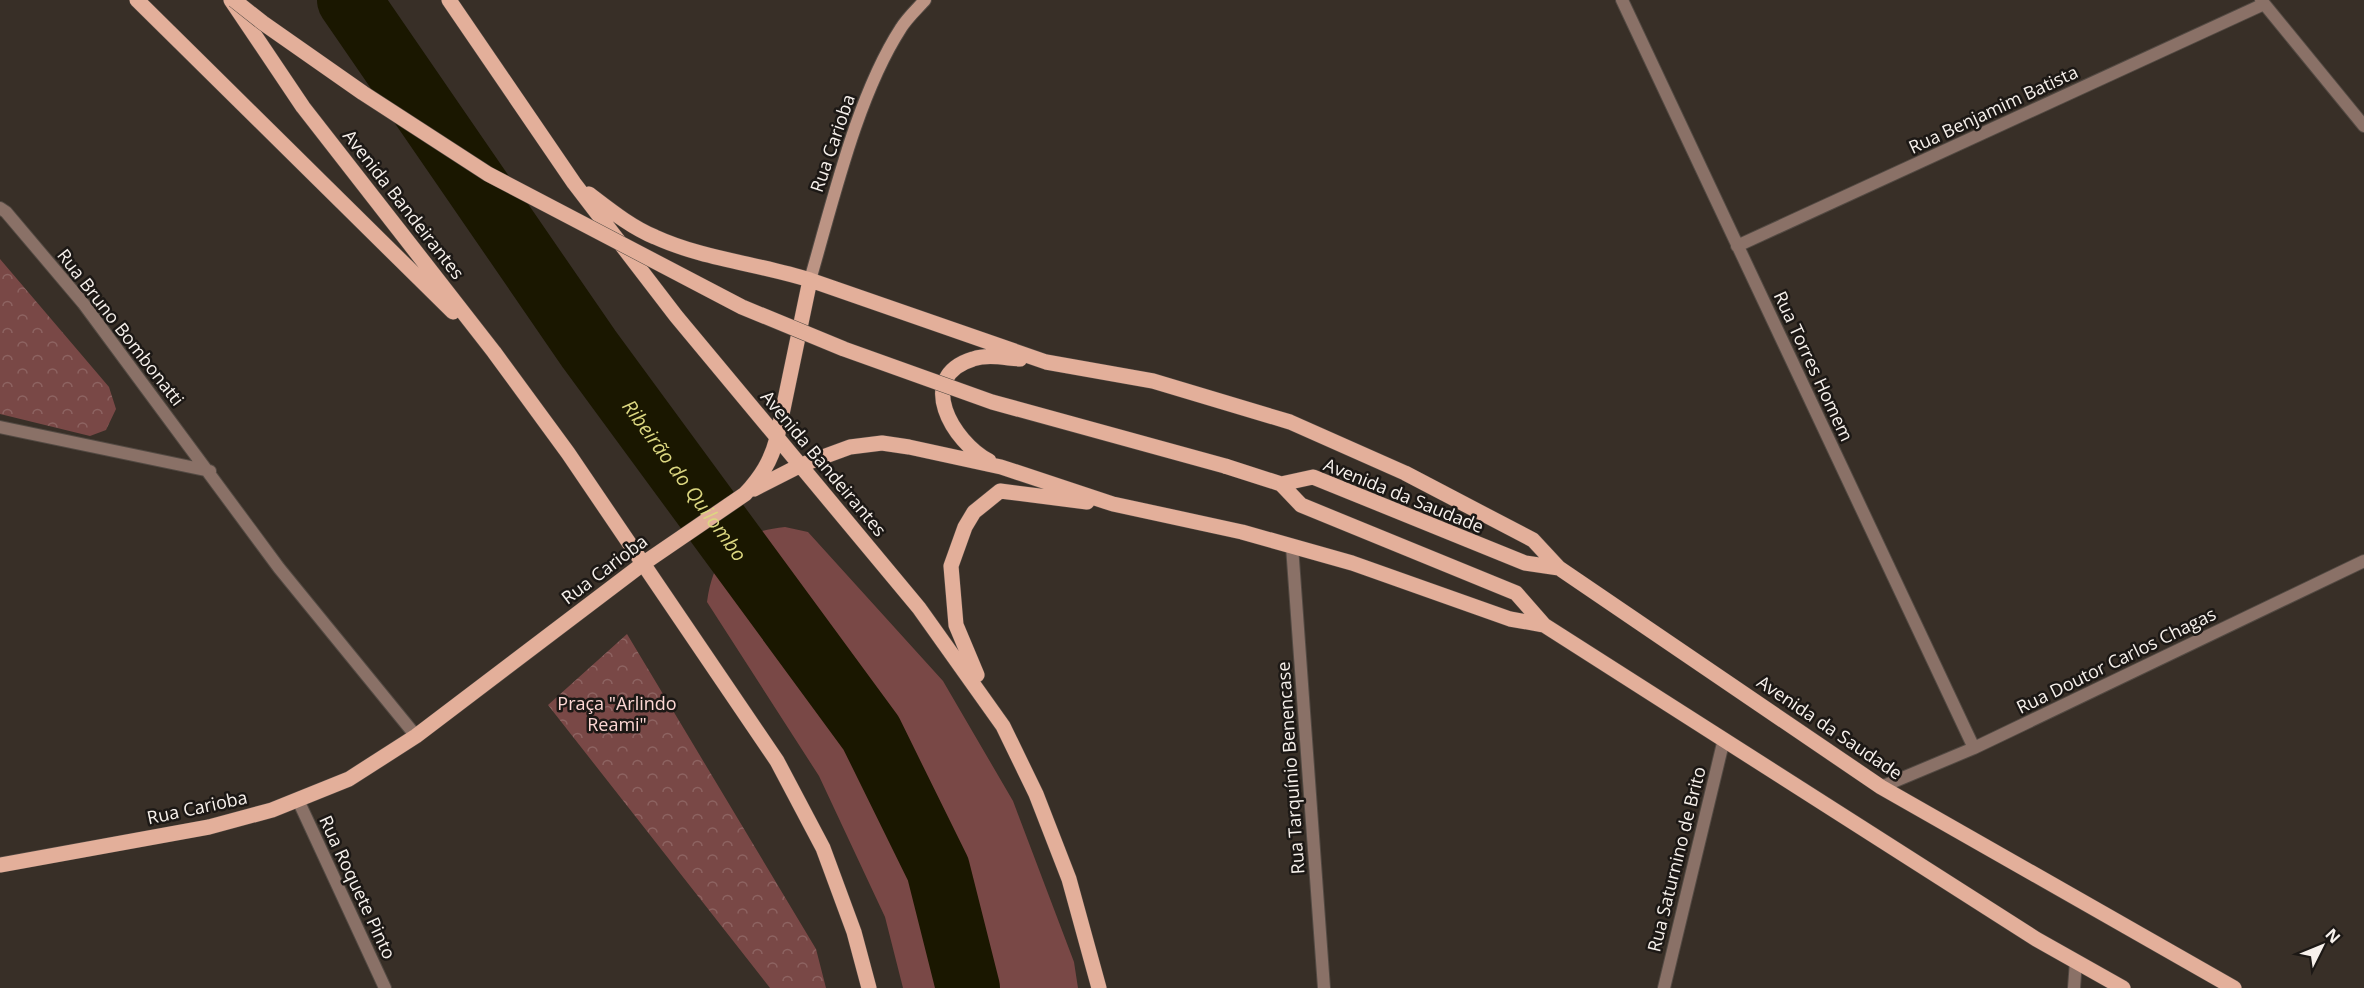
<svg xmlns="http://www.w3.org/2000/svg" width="2364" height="988" font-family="'Open Sans',sans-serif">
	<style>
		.grass { fill: #794846 }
		.forest { fill: url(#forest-crowns) }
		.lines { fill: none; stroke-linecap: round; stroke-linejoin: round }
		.river { stroke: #1a1700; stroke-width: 64 }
		.street-casing { stroke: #534a43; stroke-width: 14 }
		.secondary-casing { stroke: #534a43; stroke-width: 14 }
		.primary-casing { stroke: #534a43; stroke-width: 16 }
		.street { stroke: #8a7167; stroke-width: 12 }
		.secondary { stroke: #bc9484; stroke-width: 12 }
		.primary { stroke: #e3af9a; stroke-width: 15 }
		.primary-bridge-casing { stroke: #534a43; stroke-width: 16; stroke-linecap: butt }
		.primary-bridge { stroke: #e3af9a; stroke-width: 15 }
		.labels { text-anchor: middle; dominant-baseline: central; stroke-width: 5; stroke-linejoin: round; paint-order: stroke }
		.street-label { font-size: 18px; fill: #f7f1ec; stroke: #1c1815 }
		.park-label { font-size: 18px; fill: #fdd7d4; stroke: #1c1815 }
		.water-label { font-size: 20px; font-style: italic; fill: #dcd780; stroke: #1c1815 }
	</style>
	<defs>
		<pattern id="forest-crowns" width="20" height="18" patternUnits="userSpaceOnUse" patternTransform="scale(1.5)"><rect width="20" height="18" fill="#794846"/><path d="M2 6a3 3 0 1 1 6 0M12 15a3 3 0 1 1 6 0" fill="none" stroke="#8d6361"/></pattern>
	</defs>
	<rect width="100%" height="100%" fill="#382f27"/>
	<path class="grass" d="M785,527L808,532L943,681L1013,801L1074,962L1078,988H903L885,917L819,776L707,602C714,553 736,532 785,527Z"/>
	<path class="forest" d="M0,259L109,387L116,409L106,430L90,436L0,414Z
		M627,634L816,949L826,988H770L548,705Z"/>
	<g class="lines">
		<path class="river" id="s1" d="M349,0L589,349L871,733L938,869L968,988"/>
		<g class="street-casing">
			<path id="street" d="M1622,0L1974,748
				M2261,0L2364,126
				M0,208L6,212L83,303L279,568L416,736
				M1737,246L2264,4
				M0,427L210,471
				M1292,546L1324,988
				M1881,787L1974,748L2364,561
				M298,800L385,988
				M1664,988L1724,739
				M2074,988L2076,961"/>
		</g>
		<g class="secondary-casing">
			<path id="secondary" d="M810,280C833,201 857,96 901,28C907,18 917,9 925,0"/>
		</g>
		<g class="primary-casing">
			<path id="primary" d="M137,0L453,312
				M231,0L303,107L494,352L568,453L777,761L823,848L854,932L869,988
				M449,0L574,183L676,316L919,608L1003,726L1036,794L1069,879L1099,988
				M589,194C610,210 631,227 655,237C703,259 760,264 810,280L1046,362L1153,381L1290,422L1405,473L1533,540L1559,568
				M989,461C953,442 914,377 973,359C988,354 1005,358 1020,359
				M1225,466L1281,484L1301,505L1516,593L1544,625L2036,939L2123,988
				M1281,484L1313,477L1525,563L1559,568L1881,787L2234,988
				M754,489L801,465L850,447L882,443L909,447L1001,467L1113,504L1242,532L1352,563L1510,619L1544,625
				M977,675L956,625L951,566L965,527L974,512L1000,491L1087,502
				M0,865L209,827L272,810L349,779L416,736L644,563L745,494C761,477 771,461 777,438L810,280"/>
		</g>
		<use href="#street" class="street"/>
		<use href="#secondary" class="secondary"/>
		<use href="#primary" class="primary"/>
		<g class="primary-bridge-casing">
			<path id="primary-bridge" d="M234,0L263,23L363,93L488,174L742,307L844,349L992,402L1225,466"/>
		</g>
		<use href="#primary-bridge" class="primary-bridge"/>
	</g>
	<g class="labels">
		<g class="street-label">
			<text transform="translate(1993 109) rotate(-25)">Rua Benjamim Batista</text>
			<text transform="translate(832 143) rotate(-71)">Rua Carioba</text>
			<text transform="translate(404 204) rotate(52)">Avenida Bandeirantes</text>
			<text transform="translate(121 327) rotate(52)">Rua Bruno Bombonatti</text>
			<text transform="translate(1814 366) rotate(65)">Rua Torres Homem</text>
			<text transform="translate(824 463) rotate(50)">Avenida Bandeirantes</text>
			<text transform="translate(1404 495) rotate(22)">Avenida da Saudade</text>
			<text transform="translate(604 569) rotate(-37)">Rua Carioba</text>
			<text transform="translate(2116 660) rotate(-26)">Rua Doutor Carlos Chagas</text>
			<text transform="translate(1830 727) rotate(34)">Avenida da Saudade</text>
			<text transform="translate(1290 768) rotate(-94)">Rua Tarquínio Benencase</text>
			<text transform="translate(197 807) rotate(-12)">Rua Carioba</text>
			<text transform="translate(1676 859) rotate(-76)">Rua Saturnino de Brito</text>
			<text transform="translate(358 887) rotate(65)">Rua Roquete Pinto</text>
		</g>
		<g class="park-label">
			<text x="617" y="703">Praça "Arlindo<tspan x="617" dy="21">Reami"</tspan></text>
		</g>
		<g class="water-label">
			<text stroke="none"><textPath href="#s1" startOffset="586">Ribeirão do Quilombo</textPath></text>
		</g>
	</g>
	<g transform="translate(2322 946) rotate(47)" stroke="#1c1815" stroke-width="4.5" paint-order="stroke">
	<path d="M0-4.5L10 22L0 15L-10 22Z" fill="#f7f1ec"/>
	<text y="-9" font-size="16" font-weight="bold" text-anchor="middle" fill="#f7f1ec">N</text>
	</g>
</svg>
